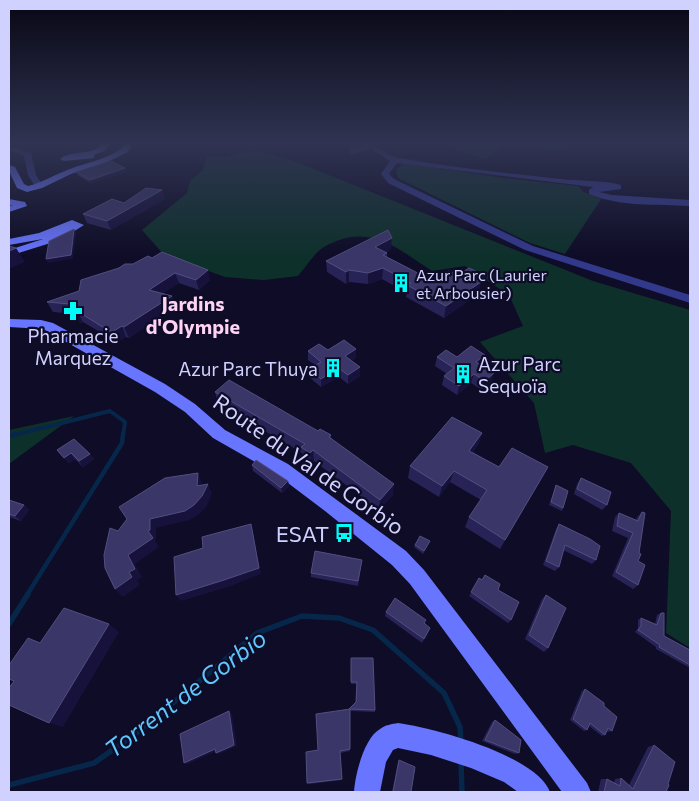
<svg xmlns="http://www.w3.org/2000/svg" width="699" height="801" font-family="Commissioner,sans-serif">
	<style>
		.green { fill: #0e302b }
		.lines { fill: none; stroke-linecap: round; stroke-linejoin: round }
		.stream-far2 { stroke: #06274a; stroke-width: 4 }
		.stream-far1 { stroke: #06274a; stroke-width: 4.5 }
		.stream { stroke: #06274a; stroke-width: 5.5 }
		.street { fill: #32388a; fill-rule: evenodd }
		.secondary { fill: #6875ff; fill-rule: evenodd }
		.wall { fill: #282356 }
		.shaded-wall { fill: #16123b }
		.building { fill: #3a3668; stroke: #524e80 }
		.labels { text-anchor: middle; dominant-baseline: central; stroke-width: 4.5; stroke-linejoin: round; paint-order: stroke }
		.far-poi-label { font-size: 16px; fill: #d1d1ff; stroke: #0e0c26; text-anchor: start }
		.poi-label { font-size: 19px; fill: #d1d1ff; stroke: #0e0c26 }
		.neighbourhood-label { font-size: 20px; font-weight: bold; fill: #ffd3f4; stroke: #0e0c26 }
		.near-street-label { font-size: 22px; fill: #d1d1ff; stroke: #0e0c26 }
		.near-poi-label { font-size: 22px; fill: #d1d1ff; stroke: #0e0c26; text-anchor: end }
		.near-water-label { font-size: 24px; font-style: italic; fill: #5fc7ff; stroke: #0e0c26 }
	</style>
	<rect width="100%" height="100%" fill="#0e0c26"/>
	<path class="green" d="M451,143H565L568,150L504,146L486,159L458,151Z
		M255,150L294,161L593,281L690,310V648L666,633L671,511L631,463L573,445L545,453L534,403L480,342L523,326L509,295L465,266L432,271C395,247 369,222 324,247C314,253 306,267 298,276L264,280L225,277L164,255L142,230L187,193L190,181L203,170L207,156L226,157Z
		M404,163L503,178L578,186L584,192L601,199L565,254L530,243L398,178L396,170Z
		M74,416L9,464V430Z"/>
	<g class="lines">
		<path class="stream-far2" d="M10,436L110,411L125,422L123,436"/>
		<path class="stream-far1" d="M9,436L15,434
			M27,595L122,443L123,434"/>
		<path class="stream" d="M9,624L28,594
			M461,761L462,792
			M9,785L94,763L138,732L257,633L302,616L339,618L373,630L444,693L460,727L461,742"/>
		<path class="street" d="M362,143C377,143 386,156 400,158C453,168 507,173 560,179C578,181 606,180 621,185V189L599,192L612,195L690,200V206C657,204 620,207 589,194V190L593,187L397,163L389,174L394,179L533,246L690,295V303L525,250L388,183L381,174L390,161Z
			M9,146L31,153L36,175L43,186L42,188H36L28,175L24,156L9,150Z"/>
		<path class="secondary" d="M102,143H109L106,150L94,155V158L64,161L60,159C72,149 93,157 102,143Z
			M126,143H133L128,152L109,161L71,174L42,188L27,192L17,188L9,171V165L15,167L24,184L28,186C41,183 52,176 65,171C82,163 115,159 126,143Z
			M9,199L25,202L27,206L9,212V206L13,205H9Z
			M72,220L84,225L60,240L9,256V250L43,239L9,245V239L39,233Z
			M9,319L41,320L53,323L165,384L195,404L225,430L288,464L406,551L424,570L587,783L591,792H562L410,584L392,565L325,511L276,474L213,438L185,412L155,392L43,329L9,327Z
			M398,723C435,728 537,756 550,792H518L504,782L471,768L431,755L398,748L393,750L386,762L380,792H354C355,775 364,738 380,729C385,725 392,724 398,723Z"/>
	</g>
	<path class="wall" d="M371,143H392L380,147Z
		M76,172H126L91,183L78,176Z
		M165,199L111,230L87,223L83,214L124,203Z
		M391,249L385,253H387V257L433,281L458,275L482,274L478,294L444,318L406,297L407,293L382,279L368,284L349,282L346,284L327,272L326,261Z
		M125,264L210,280L199,290L179,283L163,293L172,296L176,306L129,338L126,337L119,341H115L83,322L80,323L76,314L53,312L47,302L79,291Z
		M328,350L356,358L351,361L360,376L348,384L339,377L321,387L310,378L309,369L315,365L308,360V351Z
		M437,357H457L483,364L481,365L491,382L482,390L471,383L457,395L442,385L444,376L447,374L435,366Z
		M215,392L318,431L331,435V439L393,495L379,510L314,461L311,464L303,459L302,453L218,403Z
		M482,433L478,445L473,452L499,467H548L500,549L465,527L469,517L481,500L450,482L439,497L408,478L410,466Z
		M57,450L90,454L94,459L83,467L75,459L69,463Z
		M252,465L288,481L289,486L282,493L253,471Z
		M581,478L607,505L602,510L574,494L577,484Z
		M556,485L563,508L562,511L549,505L555,488Z
		M9,500L24,505L29,510L21,521L9,517Z
		M642,512L638,561V585L633,589L612,576L628,538L612,531L615,517L619,513L636,520L637,517Z
		M559,524L596,560L592,564L563,550L559,567L555,571L543,565L556,529Z
		M430,541L423,554L414,547L415,545Z
		M362,560L358,586L311,577V573Z
		M479,578L498,590L511,620L508,623L469,596Z
		M546,595L548,648L544,652L525,639L542,599Z
		M386,612L424,624L430,628L422,643L385,616Z
		M661,613L664,636L690,650V668L656,649V647L635,632L638,628V620L641,618L655,624L657,615Z
		M351,658L375,710V712L350,711V751L340,753L342,780L309,784L307,783L318,750L349,709L356,702V684H351Z
		M585,689L604,706L612,731L608,732L607,731L605,735L602,736L589,726L587,730L584,731L570,720L582,691Z
		M495,720L519,753L515,754L482,741L492,722Z
		M654,745L668,784L666,792H598L601,779H607L614,783L615,779L621,778L629,785L648,747Z
		M399,760L411,792H392L398,762Z"/>
	<path class="shaded-wall" d="M381,143H392L380,147Z
		M370,148V150L351,156V153Z
		M125,168L126,172L91,183L90,180Z
		M162,190L165,199L111,230L107,221Z
		M74,229L76,233L73,259L48,263L46,259Z
		M392,238L391,249L375,258V247Z
		M16,248L25,262L9,269V251Z
		M383,268L382,279L368,284V273Z
		M208,270L210,280L199,290L196,280Z
		M349,270V282L346,284V272Z
		M175,273L179,283L153,300L149,290Z
		M482,274L479,284L481,282L478,294L444,318L446,306L474,279Z
		M172,296L176,306L129,338L124,327Z
		M77,311L83,322L80,323L74,312Z
		M122,326L126,337L119,341L114,331Z
		M356,349V358L345,365V356Z
		M485,355L483,364L474,371L476,362Z
		M360,367V376L348,384V375Z
		M338,368L339,377L321,387V379Z
		M494,373L491,382L482,390L485,381Z
		M474,374L471,383L457,395L459,386Z
		M482,433L478,445L466,462L469,451Z
		M313,450L314,461L311,464L310,453Z
		M71,453L75,459L69,463L64,458Z
		M90,454L94,459L83,467L79,461Z
		M454,471L450,482L439,497L442,486Z
		M198,473L202,483L201,495L197,486Z
		M288,481L289,486L282,493L281,488Z
		M208,484L212,493L207,506L199,514L190,520L156,528V538L155,540L159,547L135,564L142,577L137,580L140,585L123,597L115,589L129,572L128,555L148,531L150,519Z
		M394,484L393,495L379,510L380,500Z
		M24,505L29,510L21,521L15,516Z
		M251,524L253,532L261,574L228,587L181,601L176,595Z
		M109,624L119,632L63,727L49,723Z
		M229,711L232,714L237,746L219,754L216,753Z
		M215,749L219,750L188,764L184,763Z"/>
	<path class="building" d="M358,143H363L370,148L351,153L349,148Z
		M111,161L125,168L90,180L76,172Z
		M146,188L162,190L107,221L83,214L112,199L124,203Z
		M74,229L71,255L46,259L49,241Z
		M388,230L392,238L375,247L387,253L383,255L433,281L449,271L458,275L469,268L482,274L474,279L481,282L446,306L407,285L411,283L383,268L368,273L349,270L346,272L326,261Z
		M9,246L16,248L9,251Z
		M162,252L208,270L196,280L175,273L149,290L172,296L124,327L122,326L114,331H109L77,311L74,312L70,304L47,302L79,291L81,280L119,268L125,264H133L148,256L152,258Z
		M344,340L356,349L345,356L360,367L348,375L338,368L321,379L309,369L321,362L308,351L319,344L328,350Z
		M471,346L485,355L476,362L494,373L485,381L474,374L459,386L444,376L454,368L437,357L446,350L457,357Z
		M229,380L318,431L320,429L331,435L329,437L394,484L380,500L313,450L310,453L301,447L305,444L215,392Z
		M452,417L482,433L469,451L499,467L512,448L548,467L505,540L469,517L487,490L454,471L442,486L410,466Z
		M74,439L90,454L79,461L71,453L64,458L57,450Z
		M256,460L288,481L281,488L252,465Z
		M198,473L197,486L208,484L202,496L194,505L185,511L150,519V530L148,531L153,538L128,555L135,569L129,572L132,577L115,589L105,568L104,555L110,528L118,531L127,519L119,507L165,478Z
		M581,478L611,492L607,505L577,489Z
		M556,485L568,491L563,508L551,502Z
		M9,500L24,505L15,516L9,514Z
		M642,512L645,513L639,553L641,554L638,561L645,565L638,585L616,572L633,533L617,526L619,513L638,521Z
		M251,524L259,568L224,580L176,595L174,557L203,548L202,537Z
		M559,524L590,539L600,546L596,560L565,545L559,567L546,561Z
		M420,536L430,541L424,551L415,545Z
		M315,551L362,560L358,581L311,573Z
		M485,575L500,584L498,590L519,602L511,620L471,592L479,578L482,580Z
		M546,595L566,608L548,648L529,635Z
		M395,598L426,620L424,623L430,628L424,639L386,612Z
		M64,608L109,624L49,723L9,705V688L14,681L9,679V665L28,638L40,643Z
		M661,613H664V636L690,650V665L659,647L660,645L638,630L641,626V618L657,625Z
		M351,658H373L375,710L349,709L356,702L357,682H351Z
		M585,689L604,703V706L617,717L612,731L608,728L605,735L590,723L587,730L573,719Z
		M350,709V749L340,751L342,779L307,783L306,752L318,750L316,714Z
		M229,711L234,745L216,753L215,749L184,763L180,734Z
		M495,720L521,740L519,753L485,740Z
		M654,745L675,762L668,784L669,785L666,792H604L607,779L620,786L621,778L633,789Z
		M399,760L415,767L411,792H393Z"/>
	<linearGradient id="sky" x2="0" y2="1"><stop stop-color="#080715"/><stop offset="0.56" stop-color="#303452"/><stop offset="1" stop-color="#303452" stop-opacity="0"/></linearGradient>
	<rect width="699" height="256" fill="url(#sky)"/>
	<defs>
		<g id="building-bare" transform="scale(1.5)"><path d="M-4-6H4V6H1V3H-1V6H-4ZM-2.5-4.3h1.7v1.8h-1.7ZM.8-4.3h1.7v1.8H.8ZM-2.5-1h1.7V.8h-1.7ZM.8-1h1.7V.8H.8Z" fill="#00fcf9" stroke="#0e0c26" stroke-width="2.5" paint-order="stroke"/></g>
		<g id="pharmacy-bare" transform="scale(1.5)"><path d="M-2-6h4v4h4v4h-4v4h-4v-4h-4v-4h4Z" fill="#00fcf9" stroke="#0e0c26" stroke-width="2.5" paint-order="stroke"/></g>
		<g id="bus-bare" transform="scale(1.5)"><path d="M-5-6H5V4H4V6H2V4H-2V6H-4V4H-5ZM-3.5-4V0h7V-4ZM-3.5 1.2v1.5H-2V1.2ZM2 1.2v1.5H3.5V1.2Z" fill="#00fcf9" stroke="#0e0c26" stroke-width="2.5" paint-order="stroke"/></g>
	</defs>
	<g fill-rule="evenodd">
		<use href="#building-bare" x="401" y="283"/>
		<use href="#pharmacy-bare" x="73" y="311"/>
		<use href="#building-bare" x="333" y="368"/>
		<use href="#building-bare" x="463" y="374"/>
		<use href="#bus-bare" x="344" y="533"/>
	</g>
	<g class="labels">
		<g class="far-poi-label">
			<text x="416" y="274">Azur Parc (Laurier<tspan x="416" dy="18">et Arbousier)</tspan></text>
		</g>
		<g class="poi-label">
			<text x="73" y="335">Pharmacie<tspan x="73" dy="22">Marquez</tspan></text>
			<text x="478" y="363" text-anchor="start">Azur Parc<tspan x="478" dy="22">Sequoïa</tspan></text>
			<text x="318" y="368" text-anchor="end">Azur Parc Thuya</text>
		</g>
		<g class="neighbourhood-label">
			<text x="193" y="303">Jardins<tspan x="193" dy="23">d'Olympie</tspan></text>
		</g>
		<g class="near-street-label">
			<text transform="translate(309 464) rotate(35)">Route du Val de Gorbio</text>
		</g>
		<g class="near-poi-label">
			<text x="329" y="533">ESAT</text>
		</g>
		<g class="near-water-label">
			<text transform="translate(185 693) rotate(-37)">Torrent de Gorbio</text>
		</g>
	</g>
	<rect width="699" height="801" fill="none" stroke="#d1d1ff" stroke-width="20"/>
</svg>
